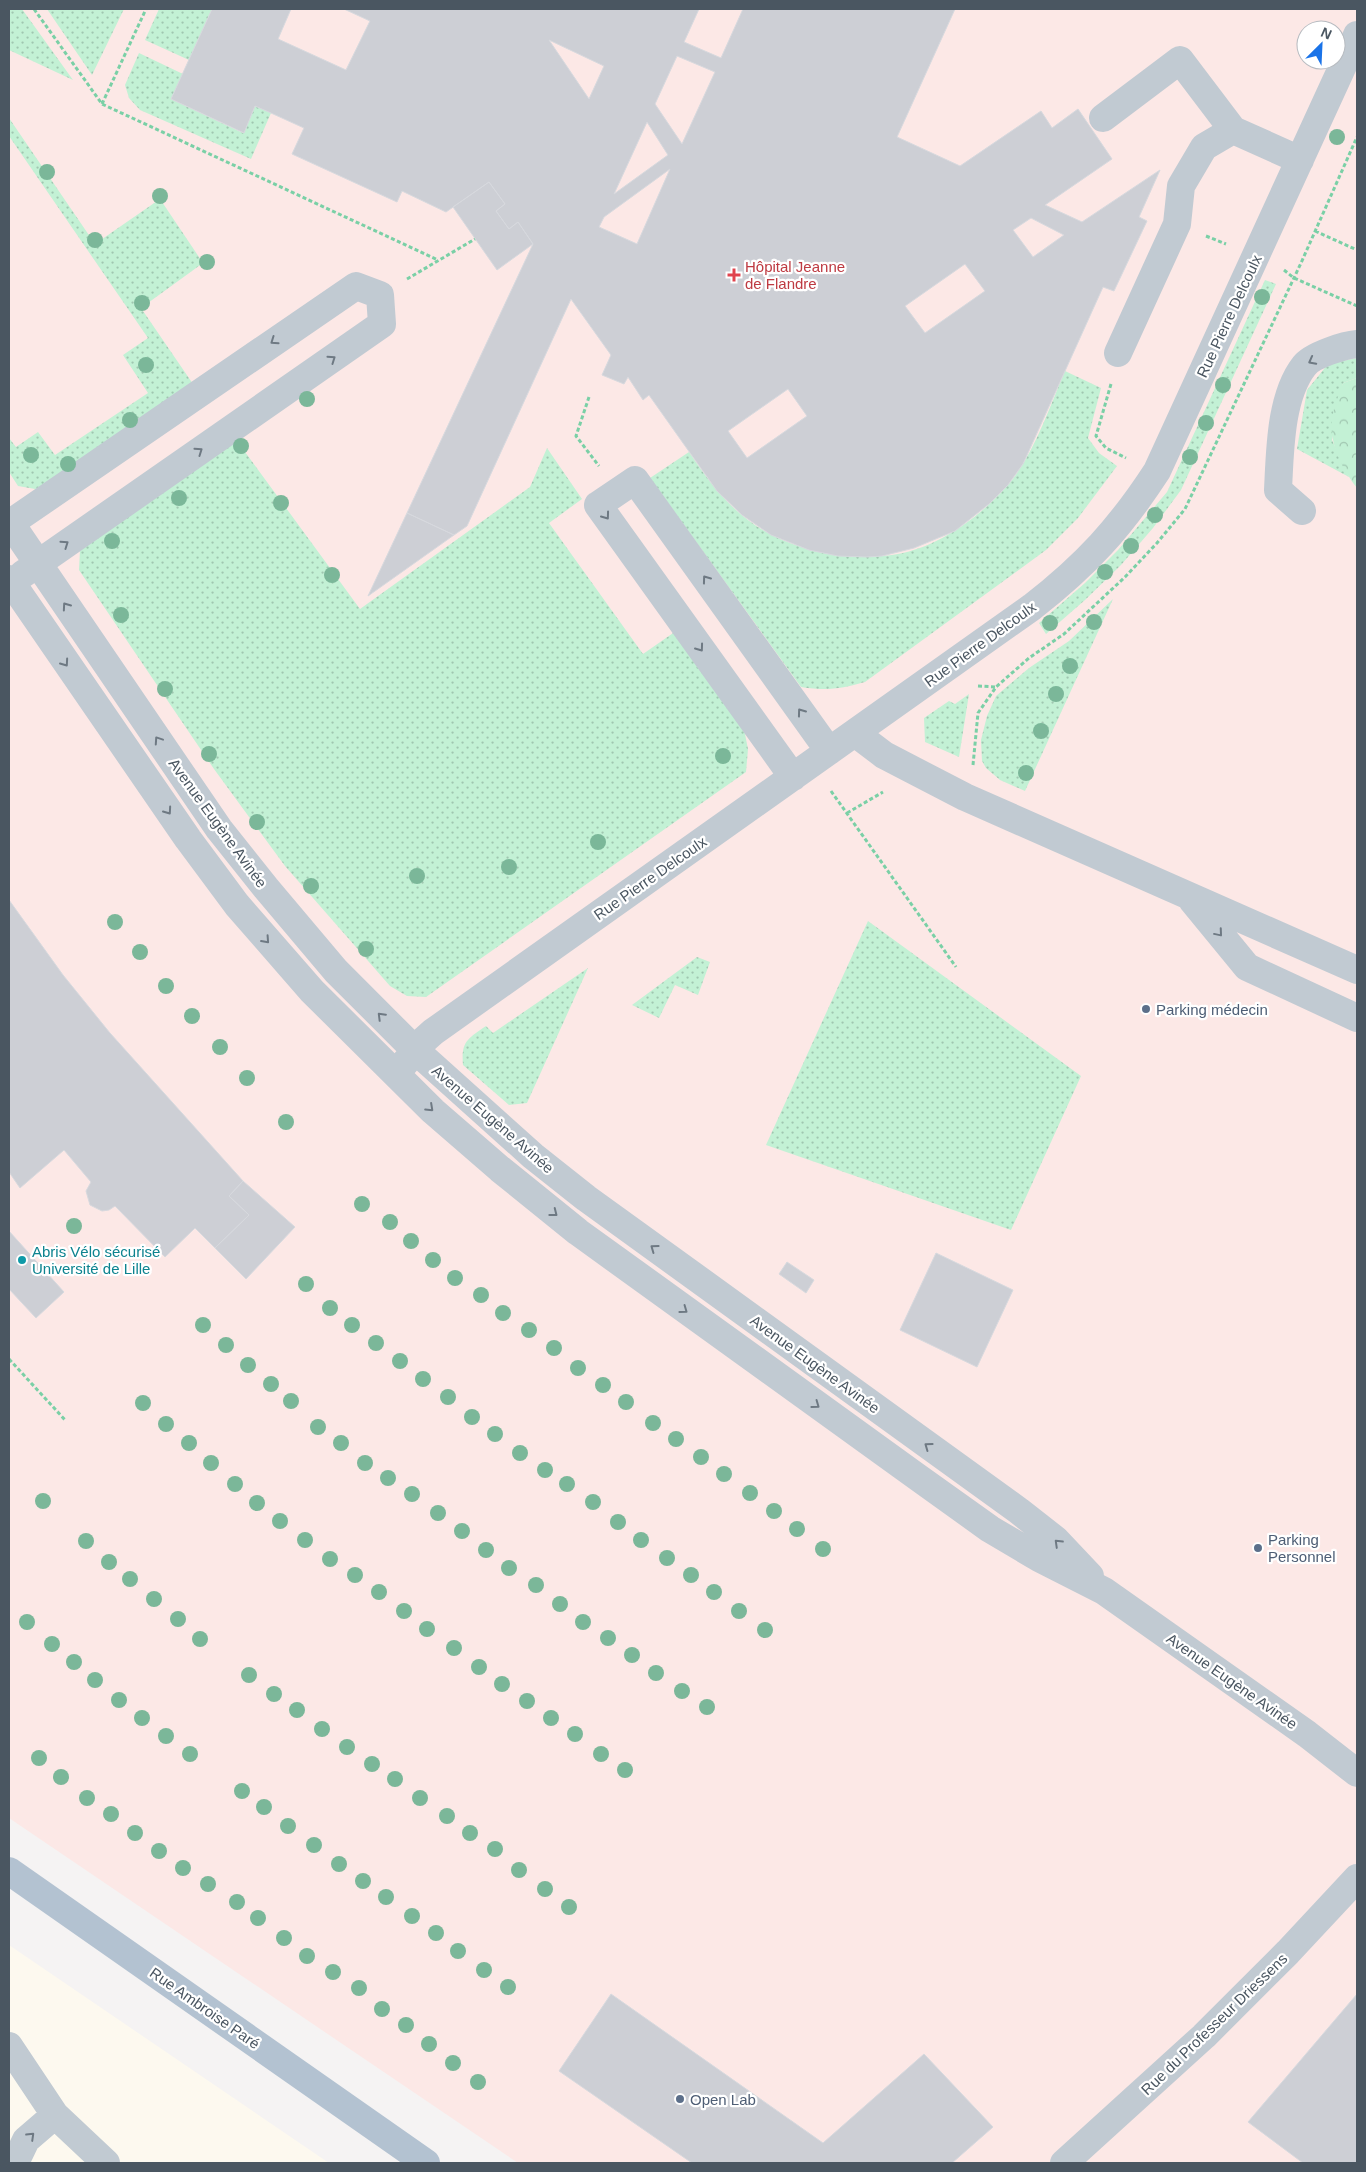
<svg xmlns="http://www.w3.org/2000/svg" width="1366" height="2172" font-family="Helvetica,sans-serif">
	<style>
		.commercial { fill: #fdf9ef }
		.medical { fill: #fce8e6; fill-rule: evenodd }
		.grass { fill: url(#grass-dots) }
		.forest { fill: url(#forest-crowns) }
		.building { fill: #cdcfd5; stroke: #d7d9de; fill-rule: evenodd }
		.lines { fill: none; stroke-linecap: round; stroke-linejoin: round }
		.path { stroke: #7ad0a6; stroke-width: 3; stroke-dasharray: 4 2.5; stroke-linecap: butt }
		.minor { stroke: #c1cad2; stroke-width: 28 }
		.major { stroke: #b3c2d1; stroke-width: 28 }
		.tree { fill: #7bb799 }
		.oneway { stroke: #6e7983 }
		.health-dot { fill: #e0444e; stroke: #fff; stroke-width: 2 }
		.service-dot { fill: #5c6f8a; stroke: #fff; stroke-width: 2 }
		.culture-dot { fill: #0f9aa8; stroke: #fff; stroke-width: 2 }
		.labels { text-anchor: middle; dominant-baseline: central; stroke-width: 4.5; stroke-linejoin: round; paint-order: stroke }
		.health-label { font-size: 15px; fill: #be3a42; stroke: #fff; text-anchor: start }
		.street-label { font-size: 15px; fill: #4a5661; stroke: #fff }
		.service-label { font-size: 15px; fill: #4e5e75; stroke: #fff; text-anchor: start }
		.culture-label { font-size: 15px; fill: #0d838f; stroke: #fff; text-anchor: start }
	</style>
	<defs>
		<pattern id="grass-dots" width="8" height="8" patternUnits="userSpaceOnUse" patternTransform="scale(1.25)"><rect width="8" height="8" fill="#c3f1d5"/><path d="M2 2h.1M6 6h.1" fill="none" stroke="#a0c6b0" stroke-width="1.8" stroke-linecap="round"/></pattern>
		<pattern id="forest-crowns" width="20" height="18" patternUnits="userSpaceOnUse" patternTransform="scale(1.25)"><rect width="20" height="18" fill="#c3f1d5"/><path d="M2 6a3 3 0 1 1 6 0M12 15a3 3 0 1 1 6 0" fill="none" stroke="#a0c6b0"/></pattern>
	</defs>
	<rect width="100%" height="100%" fill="#f5f3f3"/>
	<path class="commercial" d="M9,1945L329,2163H9Z"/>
	<path class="medical" d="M9,9H1357V2163H518L9,1818ZM1306,30H1336V60H1306Z"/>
	<path class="grass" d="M9,9H22L73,80L9,50Z
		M47,9H124L92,75Z
		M159,9H212L189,60L145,40Z
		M139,53L183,74L171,99L243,133L255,106L271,113L251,159L140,110L129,98L125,85Z
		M9,118L95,244L160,199L203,263L141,308L193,384L41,490L18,486L9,472V438L16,447L38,432L55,455L148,393L123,355L148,338L9,136Z
		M1265,280L1276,284L1181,490L1153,528L1121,565L1085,600L1046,634L1039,623L1085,583L1118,550L1167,492Z
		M1357,358V378L1343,383L1332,440L1349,477L1297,449L1307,390L1328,364Z
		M1065,371L1101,388L1088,438L1099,453L1117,466L1078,518L1046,550L865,682C841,689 826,691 801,687L650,478L689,452C706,477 723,501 748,520C779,543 809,552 847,554C858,555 870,556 881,556C929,554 976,521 1007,486C1034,455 1049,408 1065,371Z
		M237,441L360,609L530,487L547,448L582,499L549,523L643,654L676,631L743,724L748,749L746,772L426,997L407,996L390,986L285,866L214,769L79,570L80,550Z
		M1113,599L1025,791L1000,780L986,768L982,761L981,740L987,716L996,696L1029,668L1069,641Z
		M969,694L959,757L925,742L924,718L949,701L955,704Z
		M868,921L1081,1076L1011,1230L766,1145Z
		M697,957L710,962L698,995L675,985L659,1018L632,1005Z
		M588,968L527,1103L509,1105L463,1065C461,1042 467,1039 486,1026L493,1033Z"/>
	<path class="forest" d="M1357,378V488C1343,470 1329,444 1332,420C1333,408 1339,395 1343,383Z"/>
	<path class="building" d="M212,9H291L278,39L346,70L370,21L344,9H699L684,42L721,58L743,9H955L897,137L960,166L1041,111L1052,128L1078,109L1112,159L1045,205L1082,222L1160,170L1139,217L1147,221L1114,291L1103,287L1023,464L1008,485L989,504L955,531L914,548L882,556L867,557L838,556L809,550L771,535L742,515L717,491L649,395L643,400L628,377L624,384L602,375L611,355L571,299L467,526L454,535L407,513L533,244L518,222L509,229L496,211L505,204L489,182L446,212L402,191L397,202L292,154L304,128L271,113L255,106L244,133L171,99ZM549,40L604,66L589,99ZM677,56L715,72L682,144L655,104ZM647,122L668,155L614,194ZM670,169L637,244L599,227L604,217ZM1031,218L1064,235L1033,257L1013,230ZM965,264L985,291L925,333L905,306ZM788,389L807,416L747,458L728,431Z
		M489,182L505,204L496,211L509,229L518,222L533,244L497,270L453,207Z
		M407,513L454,535L368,596Z
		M9,900L63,975L110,1033L243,1181L229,1196L249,1215L215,1248L195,1228L165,1257L115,1206L109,1210L102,1211L90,1205L86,1191L91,1182L64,1150L20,1188L9,1172Z
		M243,1181L295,1227L246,1279L215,1248L249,1215L229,1196Z
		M9,1231L64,1292L36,1318L9,1289Z
		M936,1253L1013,1290L977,1367L900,1330Z
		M787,1262L814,1280L806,1293L779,1274Z
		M611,1994L823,2143L924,2054L993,2127L952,2163H692L559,2071Z
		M1357,1994V2163H1303L1248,2122Z"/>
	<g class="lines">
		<path class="path" d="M34,9L102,104L438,260
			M102,104L146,9
			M1315,231L1357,250
			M1206,236L1226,244
			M1284,270L1294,278L1357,306
			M407,279L475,239
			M1111,384L1096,436L1106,448L1126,458
			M589,397L576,436L599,466
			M978,686L996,687
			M973,765L978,713L996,687L1029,658L1064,634L1125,577L1157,543L1185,509L1301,263L1357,137
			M831,791L956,967
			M847,813L883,792
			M9,1359L66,1421"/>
		<path class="minor" d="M1103,118L1180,60L1233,130
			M1118,353L1177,224L1181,186L1204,147L1233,130L1300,160
			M1302,511L1278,490C1280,452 1280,397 1304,366C1312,355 1345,345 1357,344
			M9,521L219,829L266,888L336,971L415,1050L533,1156L586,1198L1019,1511L1056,1540L1090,1576
			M9,524L356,286L380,295L382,324L23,574
			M9,579L188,839L237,905L312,991L433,1111L500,1169L578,1232L916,1476L990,1529L1039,1558L1104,1591L1307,1734L1357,1773
			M855,733L884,755L965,797L1357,970
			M793,777L598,505L635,480L829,751
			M1192,900L1247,967L1357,1018
			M404,1064L423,1041L433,1032L1032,607C1086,565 1120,528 1157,471L1357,35
			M9,2046L55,2115L106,2163
			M15,2163L26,2140L55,2115
			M1064,2163L1204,2036L1288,1952L1357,1878"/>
		<path class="major" d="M9,1871L426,2163"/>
	</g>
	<g class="tree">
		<circle cx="1337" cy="137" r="8"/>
		<circle cx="47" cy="172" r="8"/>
		<circle cx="160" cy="196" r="8"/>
		<circle cx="95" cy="240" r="8"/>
		<circle cx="207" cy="262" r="8"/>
		<circle cx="1262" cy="297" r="8"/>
		<circle cx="142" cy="303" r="8"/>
		<circle cx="146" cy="365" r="8"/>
		<circle cx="1223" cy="385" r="8"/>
		<circle cx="307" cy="399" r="8"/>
		<circle cx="130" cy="420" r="8"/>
		<circle cx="1206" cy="423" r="8"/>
		<circle cx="241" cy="446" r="8"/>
		<circle cx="31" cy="455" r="8"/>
		<circle cx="1190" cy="457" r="8"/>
		<circle cx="68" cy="464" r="8"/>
		<circle cx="179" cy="498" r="8"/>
		<circle cx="281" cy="503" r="8"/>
		<circle cx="1155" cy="515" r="8"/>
		<circle cx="112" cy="541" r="8"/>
		<circle cx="1131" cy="546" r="8"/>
		<circle cx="1105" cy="572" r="8"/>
		<circle cx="332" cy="575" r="8"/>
		<circle cx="121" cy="615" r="8"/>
		<circle cx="1094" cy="622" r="8"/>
		<circle cx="1050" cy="623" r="8"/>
		<circle cx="1070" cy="666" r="8"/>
		<circle cx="165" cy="689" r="8"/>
		<circle cx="1056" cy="694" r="8"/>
		<circle cx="1041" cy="731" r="8"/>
		<circle cx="209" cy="754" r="8"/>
		<circle cx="723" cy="756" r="8"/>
		<circle cx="1026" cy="773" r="8"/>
		<circle cx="257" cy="822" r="8"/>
		<circle cx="598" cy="842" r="8"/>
		<circle cx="509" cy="867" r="8"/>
		<circle cx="417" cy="876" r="8"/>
		<circle cx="311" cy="886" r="8"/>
		<circle cx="115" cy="922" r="8"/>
		<circle cx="366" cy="949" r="8"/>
		<circle cx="140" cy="952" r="8"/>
		<circle cx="166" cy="986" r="8"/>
		<circle cx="192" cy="1016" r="8"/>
		<circle cx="220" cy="1047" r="8"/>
		<circle cx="247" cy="1078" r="8"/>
		<circle cx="286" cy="1122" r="8"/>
		<circle cx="362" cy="1204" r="8"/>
		<circle cx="390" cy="1222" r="8"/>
		<circle cx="74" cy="1226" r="8"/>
		<circle cx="411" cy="1241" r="8"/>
		<circle cx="433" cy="1260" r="8"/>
		<circle cx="455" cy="1278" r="8"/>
		<circle cx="306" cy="1284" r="8"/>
		<circle cx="481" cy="1295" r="8"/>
		<circle cx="330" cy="1308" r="8"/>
		<circle cx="503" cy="1313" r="8"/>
		<circle cx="203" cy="1325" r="8"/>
		<circle cx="352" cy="1325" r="8"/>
		<circle cx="529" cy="1330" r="8"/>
		<circle cx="376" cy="1343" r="8"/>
		<circle cx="226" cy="1345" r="8"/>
		<circle cx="554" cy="1348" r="8"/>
		<circle cx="400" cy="1361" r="8"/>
		<circle cx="248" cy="1365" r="8"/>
		<circle cx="578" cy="1368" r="8"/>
		<circle cx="423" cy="1379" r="8"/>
		<circle cx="271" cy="1384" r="8"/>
		<circle cx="603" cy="1385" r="8"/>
		<circle cx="448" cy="1397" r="8"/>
		<circle cx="291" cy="1401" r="8"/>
		<circle cx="626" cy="1402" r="8"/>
		<circle cx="143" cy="1403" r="8"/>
		<circle cx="472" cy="1417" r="8"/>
		<circle cx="653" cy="1423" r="8"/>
		<circle cx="166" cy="1424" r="8"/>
		<circle cx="318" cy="1427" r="8"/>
		<circle cx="495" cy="1434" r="8"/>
		<circle cx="676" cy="1439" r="8"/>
		<circle cx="189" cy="1443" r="8"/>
		<circle cx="341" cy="1443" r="8"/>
		<circle cx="520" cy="1453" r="8"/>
		<circle cx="701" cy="1457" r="8"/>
		<circle cx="211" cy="1463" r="8"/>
		<circle cx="365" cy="1463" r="8"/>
		<circle cx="545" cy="1470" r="8"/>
		<circle cx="724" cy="1474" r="8"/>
		<circle cx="388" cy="1478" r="8"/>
		<circle cx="235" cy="1484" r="8"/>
		<circle cx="567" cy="1484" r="8"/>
		<circle cx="750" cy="1493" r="8"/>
		<circle cx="412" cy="1494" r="8"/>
		<circle cx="43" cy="1501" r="8"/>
		<circle cx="593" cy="1502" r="8"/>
		<circle cx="257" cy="1503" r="8"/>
		<circle cx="774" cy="1511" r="8"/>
		<circle cx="438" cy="1513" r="8"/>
		<circle cx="280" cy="1521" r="8"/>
		<circle cx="618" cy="1522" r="8"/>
		<circle cx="797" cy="1529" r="8"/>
		<circle cx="462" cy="1531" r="8"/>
		<circle cx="305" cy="1540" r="8"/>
		<circle cx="641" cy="1540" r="8"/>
		<circle cx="86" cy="1541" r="8"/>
		<circle cx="823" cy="1549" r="8"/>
		<circle cx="486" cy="1550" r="8"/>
		<circle cx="667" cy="1558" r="8"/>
		<circle cx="330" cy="1559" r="8"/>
		<circle cx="109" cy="1562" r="8"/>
		<circle cx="509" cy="1568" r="8"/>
		<circle cx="355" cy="1575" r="8"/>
		<circle cx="691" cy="1575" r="8"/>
		<circle cx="130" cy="1579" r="8"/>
		<circle cx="536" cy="1585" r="8"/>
		<circle cx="379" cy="1592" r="8"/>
		<circle cx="714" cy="1592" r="8"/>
		<circle cx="154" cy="1599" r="8"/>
		<circle cx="560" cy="1604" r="8"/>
		<circle cx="404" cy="1611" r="8"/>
		<circle cx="739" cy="1611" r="8"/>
		<circle cx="178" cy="1619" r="8"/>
		<circle cx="27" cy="1622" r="8"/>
		<circle cx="583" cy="1622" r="8"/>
		<circle cx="427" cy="1629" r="8"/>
		<circle cx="765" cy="1630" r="8"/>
		<circle cx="608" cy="1638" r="8"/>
		<circle cx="200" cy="1639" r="8"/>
		<circle cx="52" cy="1644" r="8"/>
		<circle cx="454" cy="1648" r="8"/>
		<circle cx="632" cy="1655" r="8"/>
		<circle cx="74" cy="1662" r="8"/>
		<circle cx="479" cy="1667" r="8"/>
		<circle cx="656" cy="1673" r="8"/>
		<circle cx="249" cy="1675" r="8"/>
		<circle cx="95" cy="1680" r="8"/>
		<circle cx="502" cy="1684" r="8"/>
		<circle cx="682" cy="1691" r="8"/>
		<circle cx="274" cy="1694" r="8"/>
		<circle cx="119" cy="1700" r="8"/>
		<circle cx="527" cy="1701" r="8"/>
		<circle cx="707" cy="1707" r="8"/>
		<circle cx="297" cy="1710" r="8"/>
		<circle cx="142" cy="1718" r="8"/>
		<circle cx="551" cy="1718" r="8"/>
		<circle cx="322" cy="1729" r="8"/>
		<circle cx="575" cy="1734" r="8"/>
		<circle cx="166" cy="1736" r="8"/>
		<circle cx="347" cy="1747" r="8"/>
		<circle cx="190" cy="1754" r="8"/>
		<circle cx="601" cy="1754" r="8"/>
		<circle cx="39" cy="1758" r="8"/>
		<circle cx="372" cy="1764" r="8"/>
		<circle cx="625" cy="1770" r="8"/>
		<circle cx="61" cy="1777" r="8"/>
		<circle cx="395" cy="1779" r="8"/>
		<circle cx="242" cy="1791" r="8"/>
		<circle cx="87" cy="1798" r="8"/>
		<circle cx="420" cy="1798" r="8"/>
		<circle cx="264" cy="1807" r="8"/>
		<circle cx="111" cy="1814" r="8"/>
		<circle cx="447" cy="1816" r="8"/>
		<circle cx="288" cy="1826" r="8"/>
		<circle cx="135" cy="1833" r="8"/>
		<circle cx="470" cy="1833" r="8"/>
		<circle cx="314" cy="1845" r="8"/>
		<circle cx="495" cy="1849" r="8"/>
		<circle cx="159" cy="1851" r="8"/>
		<circle cx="339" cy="1864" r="8"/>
		<circle cx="183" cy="1868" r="8"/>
		<circle cx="519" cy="1870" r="8"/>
		<circle cx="363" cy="1881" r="8"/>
		<circle cx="208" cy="1884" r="8"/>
		<circle cx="545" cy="1889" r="8"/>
		<circle cx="386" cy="1897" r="8"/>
		<circle cx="237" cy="1902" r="8"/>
		<circle cx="569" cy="1907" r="8"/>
		<circle cx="412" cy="1916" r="8"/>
		<circle cx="258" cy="1918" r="8"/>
		<circle cx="436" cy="1933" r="8"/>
		<circle cx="284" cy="1938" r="8"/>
		<circle cx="458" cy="1951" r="8"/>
		<circle cx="307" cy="1956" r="8"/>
		<circle cx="484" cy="1970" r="8"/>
		<circle cx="333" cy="1972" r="8"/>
		<circle cx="508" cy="1987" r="8"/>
		<circle cx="359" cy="1988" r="8"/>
		<circle cx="382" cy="2009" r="8"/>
		<circle cx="406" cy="2025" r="8"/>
		<circle cx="429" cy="2044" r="8"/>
		<circle cx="453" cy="2063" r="8"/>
		<circle cx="478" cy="2082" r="8"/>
	</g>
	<defs><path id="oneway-chevron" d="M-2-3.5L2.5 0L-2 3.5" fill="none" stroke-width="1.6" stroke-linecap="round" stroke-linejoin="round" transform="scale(1.25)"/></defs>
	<g class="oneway">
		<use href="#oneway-chevron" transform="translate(274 341) rotate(145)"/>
		<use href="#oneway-chevron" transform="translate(332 359) rotate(-35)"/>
		<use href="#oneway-chevron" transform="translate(1312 361) rotate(152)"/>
		<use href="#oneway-chevron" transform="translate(199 451) rotate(-35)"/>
		<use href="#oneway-chevron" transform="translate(606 516) rotate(54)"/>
		<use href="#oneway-chevron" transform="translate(65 544) rotate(-35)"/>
		<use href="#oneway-chevron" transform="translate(706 579) rotate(-126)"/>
		<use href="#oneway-chevron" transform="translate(66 606) rotate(-125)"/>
		<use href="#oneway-chevron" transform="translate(700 648) rotate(54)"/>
		<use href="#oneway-chevron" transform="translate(65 663) rotate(55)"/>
		<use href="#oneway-chevron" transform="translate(801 712) rotate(-126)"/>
		<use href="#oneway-chevron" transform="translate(158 740) rotate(-124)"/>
		<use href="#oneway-chevron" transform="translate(168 811) rotate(55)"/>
		<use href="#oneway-chevron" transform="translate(1219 933) rotate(50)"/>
		<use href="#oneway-chevron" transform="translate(266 940) rotate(48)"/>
		<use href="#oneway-chevron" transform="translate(381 1016) rotate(-135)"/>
		<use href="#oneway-chevron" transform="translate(430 1108) rotate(43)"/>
		<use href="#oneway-chevron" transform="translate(554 1213) rotate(38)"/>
		<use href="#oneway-chevron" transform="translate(654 1248) rotate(-144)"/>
		<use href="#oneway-chevron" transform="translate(684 1310) rotate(36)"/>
		<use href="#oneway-chevron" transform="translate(816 1405) rotate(36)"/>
		<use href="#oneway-chevron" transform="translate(928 1446) rotate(-144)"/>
		<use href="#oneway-chevron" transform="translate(1058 1543) rotate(-136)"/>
		<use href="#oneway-chevron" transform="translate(31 2136) rotate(-44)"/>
	</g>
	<path class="health-dot" d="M731.5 267.5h5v5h5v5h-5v5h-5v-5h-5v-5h5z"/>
	<g class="service-dot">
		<circle cx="1146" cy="1009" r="5"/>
		<circle cx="1258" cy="1548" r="5"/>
		<circle cx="680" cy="2099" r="5"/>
	</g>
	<circle class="culture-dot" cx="22" cy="1260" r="5"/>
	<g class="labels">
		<g class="health-label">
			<text x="745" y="266">Hôpital Jeanne<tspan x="745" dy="17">de Flandre</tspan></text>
		</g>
		<g class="street-label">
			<text transform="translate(1229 316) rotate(-65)">Rue Pierre Delcoulx</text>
			<text transform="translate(980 644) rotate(-36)">Rue Pierre Delcoulx</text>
			<text transform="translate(218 823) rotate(54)">Avenue Eugène Avinée</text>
			<text transform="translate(650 878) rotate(-35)">Rue Pierre Delcoulx</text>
			<text transform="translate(493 1119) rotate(41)">Avenue Eugène Avinée</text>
			<text transform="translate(815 1364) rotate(36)">Avenue Eugène Avinée</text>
			<text transform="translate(1232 1681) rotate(35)">Avenue Eugène Avinée</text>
			<text transform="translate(205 2008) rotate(35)">Rue Ambroise Paré</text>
			<text transform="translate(1214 2024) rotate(-44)">Rue du Professeur Driessens</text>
		</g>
		<g class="service-label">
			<text x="1156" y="1009">Parking médecin</text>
			<text x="1268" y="1539">Parking<tspan x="1268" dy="17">Personnel</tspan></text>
			<text x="690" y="2099">Open Lab</text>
		</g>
		<g class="culture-label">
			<text x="32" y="1251">Abris Vélo sécurisé<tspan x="32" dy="17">Université de Lille</tspan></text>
		</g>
	</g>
	<rect width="1366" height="2172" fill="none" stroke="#4a5661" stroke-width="20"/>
	<g transform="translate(1321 45) rotate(24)"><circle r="24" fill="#ffffff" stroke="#b7bbc0"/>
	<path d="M0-4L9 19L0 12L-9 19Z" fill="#1a73e8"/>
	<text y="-8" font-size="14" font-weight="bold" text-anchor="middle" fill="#4a5661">N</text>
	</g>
</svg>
